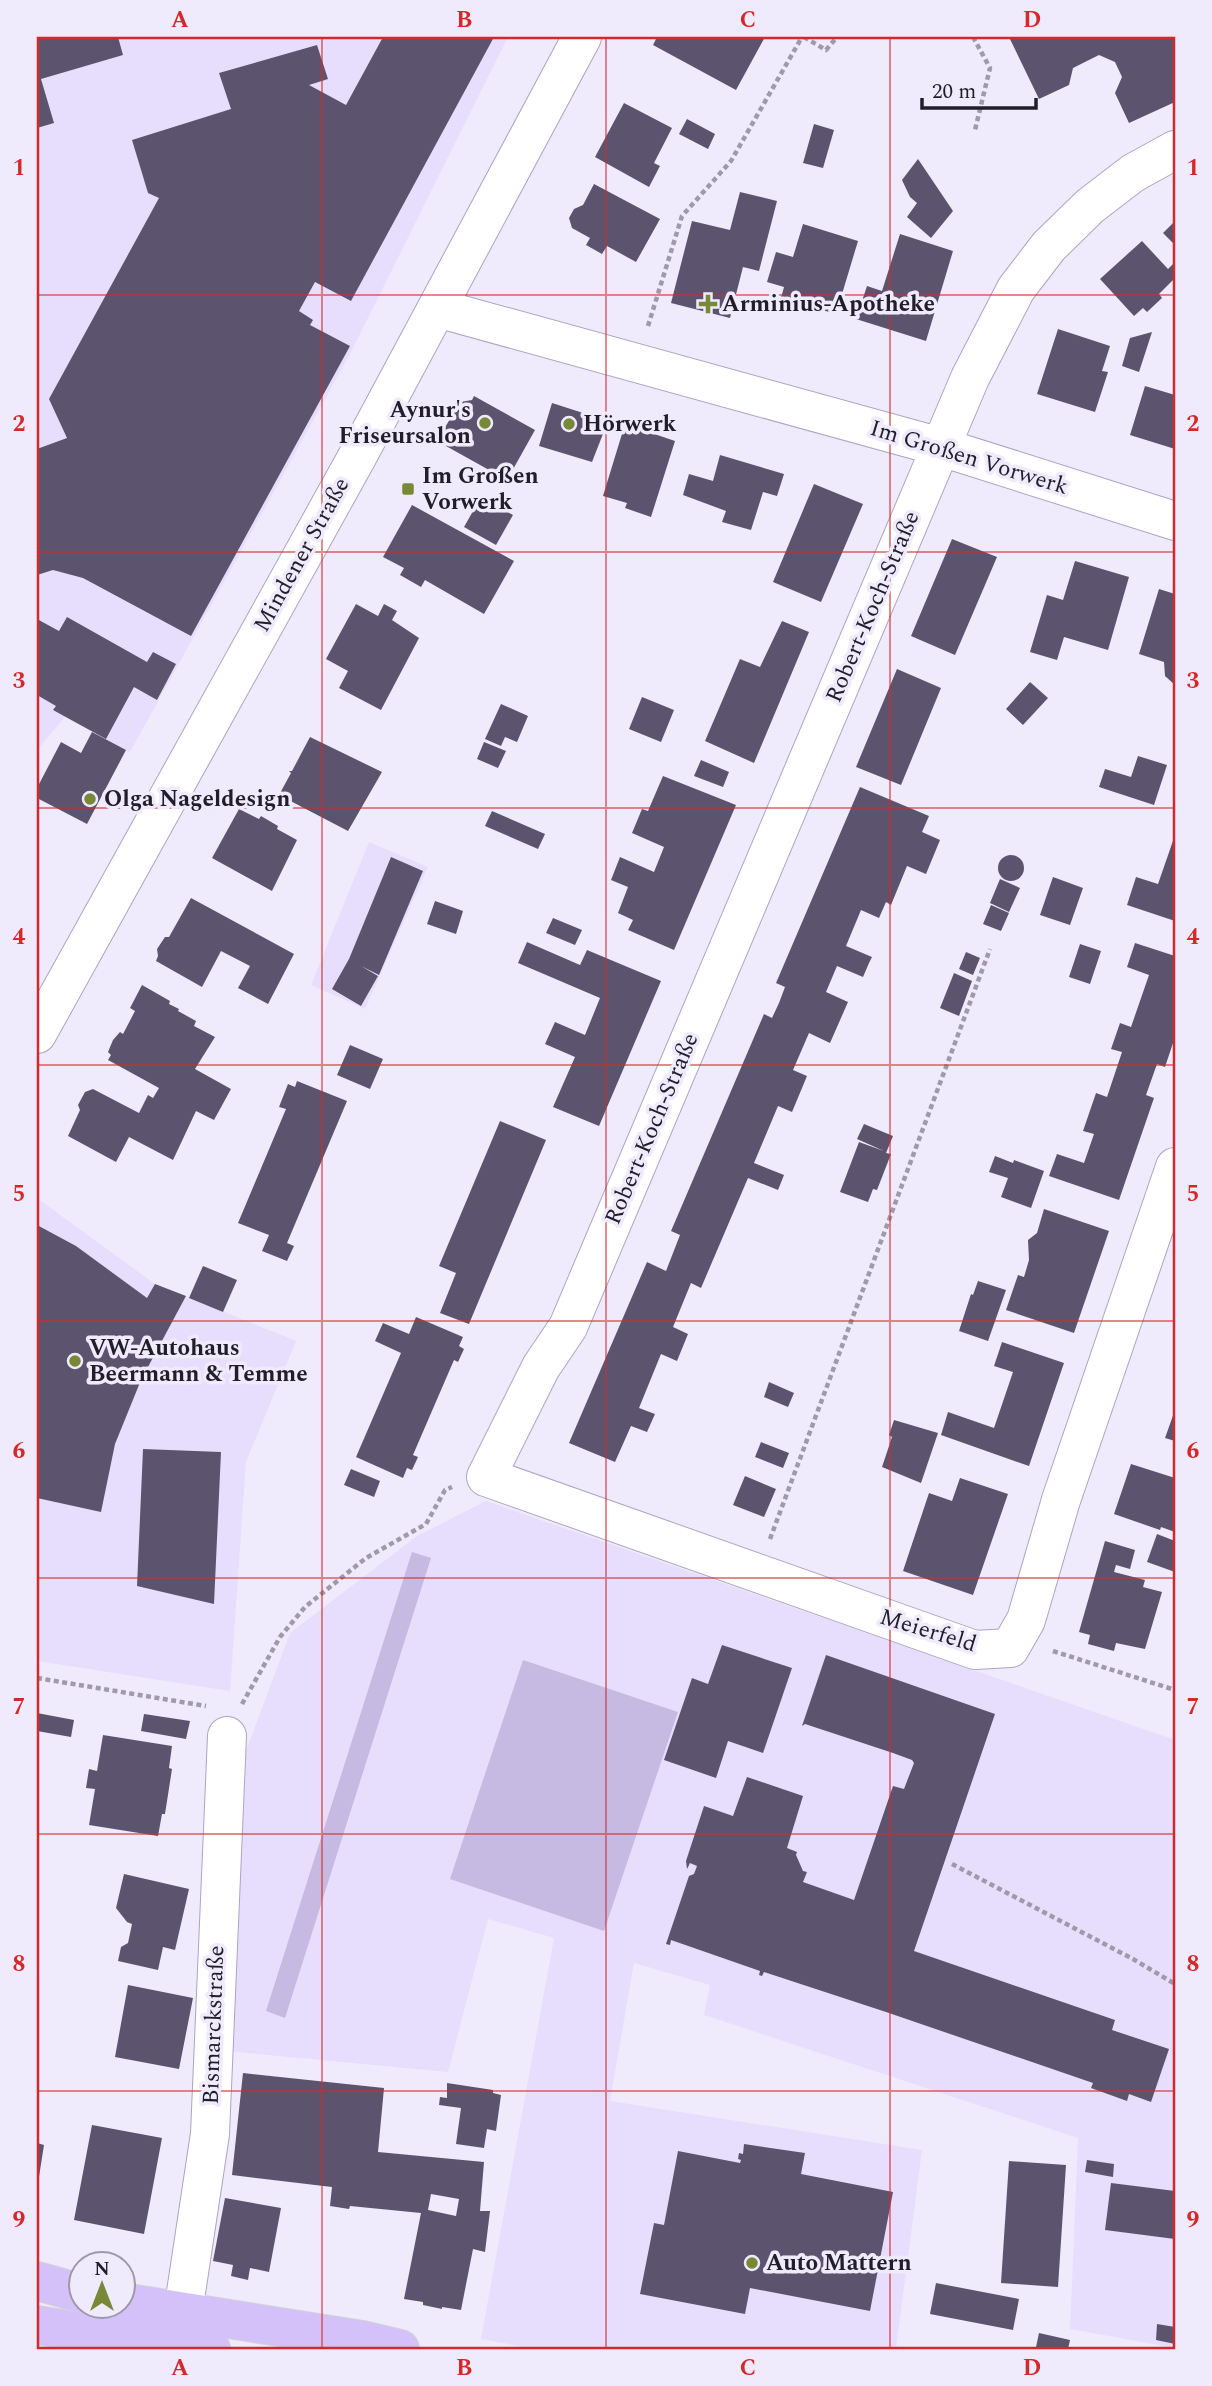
<svg xmlns="http://www.w3.org/2000/svg" width="1212" height="2386" font-family="Spectral,serif">
	<style>
		.built { fill: #e7defd }
		.green { fill: #c6bae2 }
		.building { fill: #5c546e; fill-rule: evenodd }
		.lines { fill: none; stroke-linecap: round; stroke-linejoin: round }
		.minor-casing { stroke: #ada4c2; stroke-width: 40 }
		.major-casing { stroke: #d3d2d4; stroke-width: 40 }
		.path { stroke: #9f99a9; stroke-width: 4.5; stroke-dasharray: 5 3.5; stroke-linecap: butt }
		.minor { stroke: #fff; stroke-width: 38 }
		.major { stroke: #d4c1fa; stroke-width: 38 }
		.grid { fill: none; stroke: #d62828; stroke-width: 2; stroke-opacity: 0.55 }
		.poi-dot { fill: #788837; stroke: #f0eafd; stroke-width: 2.5 }
		.labels { text-anchor: middle; dominant-baseline: central; stroke-width: 7; stroke-linejoin: round; paint-order: stroke }
		.poi-label { font-size: 23px; font-weight: bold; fill: #221e29; stroke: #f0eafd; text-anchor: start }
		.street-label { font-size: 23px; fill: #221e29; stroke: #f0eafd }
		.neatline { fill: none; stroke: #d62828; stroke-width: 2.5 }
		.grid-label { font-size: 23px; text-anchor: middle; font-weight: bold; fill: #d62828 }
	</style>
	<rect width="100%" height="100%" fill="#f0eafd"/>
	<path class="built" d="M37,37H508L351,352L130,752L65,717L37,750Z
		M369,842L428,867L365,1009L311,985Z
		M37,1198L155,1284L296,1341L246,1462L230,1691L37,1661Z
		M486,1501L1175,1740V2348L1070,2329L1078,2138L704,2015L710,1985L634,1963L610,2101L922,2150L896,2349H535L481,2339L554,1938L488,1919L448,2072L226,2051L243,1759L290,1633L417,1536Z"/>
	<path class="green" d="M412,1552L431,1558L285,2018L266,2011Z
		M523,1660L678,1712L604,1931L450,1879Z"/>
	<path class="building" d="M37,37H118L123,55L41,79L54,123L37,128Z
		M383,37H494L351,301L315,282L299,311L313,320L310,325L350,346L191,636L83,578L53,570L37,575V449L67,438L49,399L159,198L148,193L132,140L231,109L219,73L317,45L328,79L309,85L346,105Z
		M657,37H765L736,90L653,45Z
		M1009,37H1175V102L1129,123L1115,93L1122,77L1115,62L1099,55L1073,68L1069,85L1039,99Z
		M624,103L672,128L654,163L660,166L649,187L595,157Z
		M687,119L715,134L708,149L679,134Z
		M814,124L834,130L823,168L803,163Z
		M918,159L953,211L931,238L907,217L917,203L910,197L902,180Z
		M594,184L660,219L636,262L607,246L602,254L586,245L590,238L572,228L569,218L574,209L583,205Z
		M740,192L777,201L759,271L743,267L730,318L671,303L692,221L730,230Z
		M1175,221V245L1163,233Z
		M803,224L858,241L836,314L781,298L784,287L767,282L776,252L793,257Z
		M900,234L953,251L926,341L856,319L867,286L882,291Z
		M1142,241L1168,269L1175,262V278L1159,294L1162,298L1147,312L1143,308L1134,316L1100,279Z
		M1058,329L1110,346L1102,371L1108,372L1095,412L1037,394Z
		M1152,332L1139,372L1122,366L1130,338Z
		M1145,386L1175,395V449L1130,435Z
		M474,396L535,430L507,480L437,441L460,402L472,400Z
		M552,403L608,421L592,462L539,446Z
		M625,424L675,441L651,517L625,508L627,503L603,496Z
		M720,455L784,474L777,496L763,492L751,530L722,522L726,511L683,495L689,474L713,481Z
		M814,484L863,504L821,602L773,582Z
		M481,497L513,515L496,545L464,527Z
		M412,505L514,561L484,614L425,580L421,587L400,575L404,568L383,557Z
		M952,539L997,557L955,655L911,636Z
		M1075,561L1129,577L1108,650L1064,637L1057,660L1030,652L1047,595L1063,600Z
		M1159,589L1175,594V685L1165,676L1164,662L1139,654Z
		M356,604L378,616L384,604L397,611L392,620L419,638L381,710L339,688L348,671L326,659Z
		M67,617L147,662L153,652L176,664L157,700L134,687L106,739L53,710L56,706L37,695V619L59,631Z
		M782,621L809,632L754,763L705,741L740,659L760,667Z
		M897,669L941,688L901,785L856,767Z
		M1030,682L1048,698L1023,725L1006,709Z
		M642,697L674,710L661,742L629,729Z
		M501,704L528,716L517,742L505,737L501,746L485,739Z
		M92,732L126,750L87,824L37,798V788L61,742L81,753Z
		M310,737L382,772L348,831L279,795L291,773L289,771H292Z
		M484,742L506,751L498,768L477,759Z
		M1138,756L1167,765L1154,805L1099,787L1105,769L1131,777Z
		M701,760L729,772L723,787L694,776Z
		M663,776L736,805L674,950L628,930L633,920L618,913L628,887L611,880L620,857L654,872L664,847L632,833L642,809L648,811Z
		M860,787L929,816L922,832L940,840L926,874L907,866L891,905L886,902L879,918L861,910L846,946L872,957L869,963L863,977L837,966L826,992L848,1002L830,1043L809,1033L793,1070L807,1076L792,1112L778,1106L754,1163L784,1175L778,1190L748,1178L701,1288L691,1283L673,1327L688,1334L677,1361L661,1354L639,1408L655,1414L647,1432L631,1426L615,1462L569,1443L647,1262L666,1271L680,1235L671,1231L764,1014L772,1018L779,1003L785,987L776,983Z
		M239,809L259,819L261,816L278,826L277,829L297,840L272,891L212,858Z
		M492,811L545,834L538,849L485,826Z
		M1175,835V921L1127,905L1136,877L1158,884Z
		M998 868a13 13 0 1 1 26 0a13 13 0 1 1-26 0Z
		M391,857L423,871L379,975L361,966L378,976L361,1006L332,989L349,959Z
		M1053,877L1083,888L1070,925L1040,915Z
		M1000,879L1020,888L1009,912L990,903Z
		M191,898L294,954L268,1004L238,988L250,966L221,951L202,987L156,961L158,956L157,949L165,937H169Z
		M435,901L463,911L456,934L427,924Z
		M991,905L1009,913L1001,931L983,924Z
		M553,918L582,930L575,945L546,933Z
		M527,942L580,965L587,950L661,981L599,1126L553,1107L575,1057L545,1044L555,1022L585,1035L600,998L518,963Z
		M1135,943L1175,956V1037L1165,1067L1157,1064L1146,1095L1154,1098L1119,1200L1049,1176L1057,1154L1084,1163L1094,1134L1083,1131L1096,1093L1107,1097L1122,1052L1111,1049L1120,1023L1131,1027L1149,975L1127,967Z
		M1080,944L1101,951L1090,984L1069,977Z
		M966,952L980,958L973,975L959,969Z
		M954,973L972,981L959,1016L940,1008Z
		M142,985L170,1001L169,1004L179,1009L178,1011L196,1021L194,1026L215,1037L195,1069L231,1089L214,1120L196,1111L173,1160L129,1137L116,1162L68,1136L80,1110L78,1105L85,1092L93,1089L139,1113L148,1095L153,1098L159,1088L108,1060L111,1055L108,1052L113,1040L120,1032L123,1034L135,1011L130,1008Z
		M350,1045L383,1059L370,1089L337,1075Z
		M297,1081L347,1101L287,1243L294,1246L287,1261L262,1251L269,1235L238,1223L286,1109L279,1107L288,1084L295,1087Z
		M500,1121L546,1140L469,1324L440,1313L456,1273L439,1266Z
		M864,1124L893,1136L886,1153L891,1154L877,1190L873,1189L868,1202L840,1192L859,1142L884,1151L857,1139Z
		M995,1156L1013,1163L1014,1160L1044,1171L1031,1208L1001,1197L1008,1178L989,1172Z
		M1044,1209L1109,1231L1074,1333L1006,1310L1018,1275L1024,1277L1029,1260L1028,1240L1037,1233Z
		M37,1225L76,1246L147,1298L155,1284L186,1296L141,1380L115,1444L101,1512L37,1498Z
		M203,1266L237,1280L223,1312L189,1298Z
		M978,1281L1006,1290L988,1341L959,1331L971,1294L973,1295Z
		M416,1317L463,1337L459,1346L464,1349L458,1362L454,1360L419,1441L413,1455L418,1457L412,1470L407,1468L403,1478L356,1457L401,1353L375,1341L383,1323L409,1334Z
		M1002,1342L1064,1363L1029,1466L941,1435L948,1412L994,1428L1013,1372L994,1366Z
		M769,1382L794,1393L788,1407L764,1397Z
		M1175,1410V1441L1165,1438Z
		M894,1420L938,1433L921,1483L882,1467L892,1437L889,1435Z
		M761,1442L789,1453L783,1468L755,1457Z
		M143,1449L221,1452L214,1604L137,1586Z
		M1131,1464L1175,1478V1532L1161,1527L1160,1530L1114,1514Z
		M351,1469L380,1481L374,1497L344,1485Z
		M745,1476L776,1489L764,1517L733,1505Z
		M960,1478L1008,1494L973,1595L903,1571L929,1493L952,1501Z
		M1157,1534L1175,1541V1572L1147,1562Z
		M1105,1541L1135,1550L1130,1569L1116,1565L1114,1572L1145,1580L1143,1587L1162,1592L1145,1649L1116,1643L1114,1651L1088,1644L1090,1635L1079,1632Z
		M722,1645L792,1668L763,1753L728,1741L716,1778L664,1760L692,1678L708,1684Z
		M826,1655L995,1714L914,1951L1115,2020L1112,2030L1169,2049L1151,2102L1129,2094L1127,2101L1091,2088L1093,2083L886,2012L764,1972L762,1976L759,1975L760,1971L671,1940L670,1945L666,1944L689,1876L694,1874L697,1866L690,1863L687,1869L686,1861L704,1806L733,1816L747,1777L803,1796L787,1848L797,1852L796,1855L803,1871L807,1872L803,1882L854,1900L893,1786L904,1789L914,1763L912,1760L893,1753L805,1724L802,1726Z
		M37,1713L74,1720L71,1737L37,1731Z
		M144,1714L190,1721L186,1739L141,1731Z
		M103,1735L172,1746L169,1768L172,1769L165,1814H162L158,1836L89,1825L95,1789L86,1788L89,1769L97,1771Z
		M124,1874L189,1889L175,1950L163,1947L158,1970L118,1961L121,1947L128,1943L132,1924L127,1922L116,1908Z
		M128,1985L193,1998L179,2069L115,2057Z
		M243,2073L384,2088L378,2152L484,2162L480,2211H490L485,2252L473,2249L461,2310L442,2307V2309L423,2305V2302L404,2299L421,2213L350,2206L349,2209L330,2206L332,2187L232,2175ZM431,2194L459,2199L456,2216L428,2210Z
		M447,2083L493,2090V2093L501,2095L496,2131L487,2129L484,2148L456,2144L461,2108L439,2105L440,2097L447,2098Z
		M92,2125L162,2138L144,2234L74,2220Z
		M37,2143L44,2145L38,2183L37,2182Z
		M744,2144L805,2153L801,2174L893,2192L870,2311L750,2288L745,2314L640,2294L654,2223L664,2225L678,2151L740,2163L741,2160L738,2159L739,2153L743,2154Z
		M1087,2160L1114,2164L1113,2177L1085,2172Z
		M1009,2161L1066,2165L1058,2287L1001,2283Z
		M1111,2183L1175,2191V2239L1105,2230Z
		M225,2198L281,2208L269,2272L250,2268L248,2280L231,2276L233,2265L213,2261Z
		M936,2283L1019,2299L1013,2330L930,2314Z
		M1157,2324L1175,2327V2344L1156,2340Z
		M1039,2333L1070,2340L1068,2349L1036,2347Z"/>
	<g class="lines">
		<g class="minor-casing">
			<path id="minor" d="M1175,150L1133,173L1090,206L1049,246L1016,289L970,378L568,1327L541,1367L486,1477L975,1650L1010,1648L1026,1620L1061,1500L1175,1167
				M437,308L941,447L1175,521
				M37,1034L357,457L582,37
				M173,2343L183,2312L210,2134L227,1736"/>
		</g>
		<g class="major-casing">
			<path id="major" d="M37,2281L80,2293
				M122,2302L362,2340L400,2349
				M37,2325L135,2341L211,2349"/>
		</g>
		<path class="path" d="M804,37L826,50L837,37
			M973,37L990,68L975,130
			M648,326L682,216L731,161L802,37
			M770,1539L990,949
			M1053,1651L1175,1690
			M37,1678L206,1706
			M242,1704L280,1637L305,1607L366,1558L426,1524L445,1490L452,1487
			M952,1864L1133,1959L1175,1984"/>
		<use href="#minor" class="minor"/>
		<use href="#major" class="major"/>
	</g>
	<path class="grid" d="M322,37V2349M606,37V2349M890,37V2349M37,295H1175M37,552H1175M37,808H1175M37,1065H1175M37,1321H1175M37,1578H1175M37,1834H1175M37,2091H1175"/>
	<g class="poi-dot">
		<path d="M704.5 293.5h7v7h7v7h-7v7h-7v-7h-7v-7h7z"/>
		<circle cx="485" cy="423" r="7"/>
		<circle cx="569" cy="424" r="7"/>
		<rect x="401" y="482" width="14" height="14" rx="3.5"/>
		<circle cx="90" cy="799" r="7"/>
		<circle cx="75" cy="1361" r="7"/>
		<circle cx="752" cy="2263" r="7"/>
	</g>
	<g class="labels">
		<g class="poi-label">
			<text x="722" y="304">Arminius-Apotheke</text>
			<text x="471" y="410" text-anchor="end">Aynur's<tspan x="471" dy="26">Friseursalon</tspan></text>
			<text x="583" y="424">Hörwerk</text>
			<text x="422" y="476">Im Großen<tspan x="422" dy="26">Vorwerk</tspan></text>
			<text x="104" y="799">Olga Nageldesign</text>
			<text x="89" y="1348">VW-Autohaus<tspan x="89" dy="26">Beermann &amp; Temme</tspan></text>
			<text x="766" y="2263">Auto Mattern</text>
		</g>
		<g class="street-label">
			<text transform="translate(969 458) rotate(17)">Im Großen Vorwerk</text>
			<text transform="translate(302 555) rotate(-61)">Mindener Straße</text>
			<text transform="translate(873 607) rotate(-67)">Robert-Koch-Straße</text>
			<text transform="translate(652 1129) rotate(-67)">Robert-Koch-Straße</text>
			<text transform="translate(928 1631) rotate(17)">Meierfeld</text>
			<text transform="translate(214 2025) rotate(-88)">Bismarckstraße</text>
		</g>
	</g>
	<rect width="1212" height="2386" fill="none" stroke="#f0eafd" stroke-width="77"/>
	<g transform="translate(102 2285)"><circle r="33" fill="#f0eafd" stroke="#9e98a8" stroke-width="2"/>
	<path d="M0-5L12 26L0 18L-12 26Z" fill="#788837"/>
	<text y="-10" font-size="19" font-weight="bold" text-anchor="middle" fill="#221e29">N</text>
	</g>
	<path d="M922 98v10h114v-10" fill="none" stroke="#221e29" stroke-width="3.5"/>
	<text x="932" y="98" font-size="21" fill="#221e29" stroke="#f0eafd" stroke-width="5" paint-order="stroke">20 m</text>
	<rect x="38" y="38" width="1136" height="2310" class="neatline"/>
	<g class="grid-label">
		<text x="180" y="27">A</text>
		<text x="464" y="27">B</text>
		<text x="748" y="27">C</text>
		<text x="1032" y="27">D</text>
		<text x="19" y="175">1</text>
		<text x="1193" y="175">1</text>
		<text x="19" y="431">2</text>
		<text x="1193" y="431">2</text>
		<text x="19" y="688">3</text>
		<text x="1193" y="688">3</text>
		<text x="19" y="944">4</text>
		<text x="1193" y="944">4</text>
		<text x="19" y="1201">5</text>
		<text x="1193" y="1201">5</text>
		<text x="19" y="1458">6</text>
		<text x="1193" y="1458">6</text>
		<text x="19" y="1714">7</text>
		<text x="1193" y="1714">7</text>
		<text x="19" y="1971">8</text>
		<text x="1193" y="1971">8</text>
		<text x="19" y="2227">9</text>
		<text x="1193" y="2227">9</text>
		<text x="180" y="2375">A</text>
		<text x="464" y="2375">B</text>
		<text x="748" y="2375">C</text>
		<text x="1032" y="2375">D</text>
	</g>
</svg>
